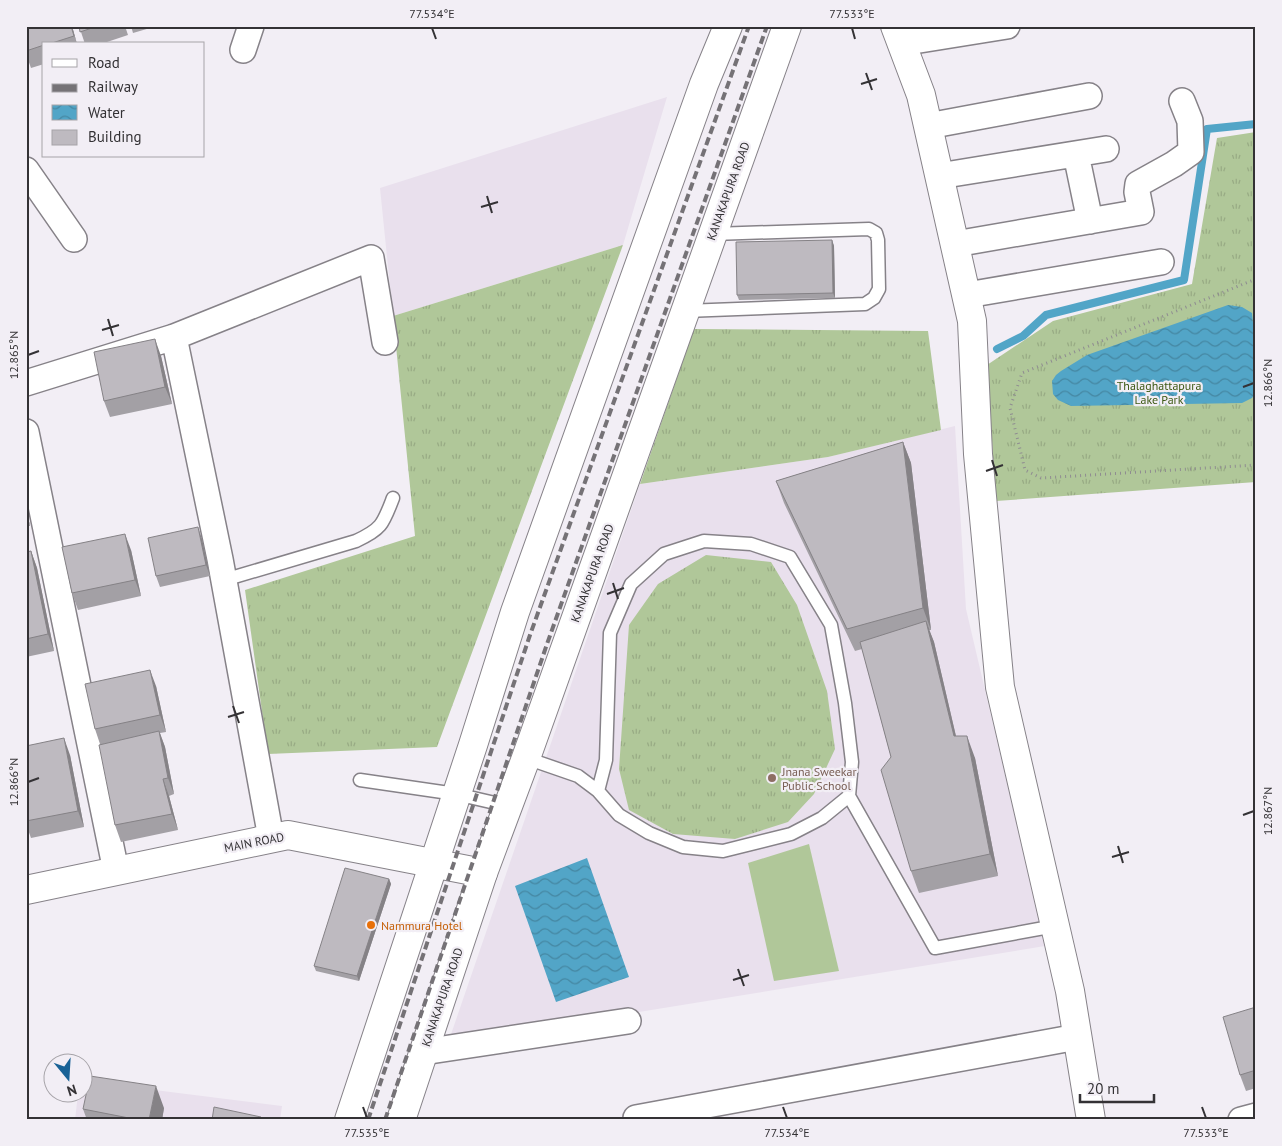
<svg xmlns="http://www.w3.org/2000/svg" width="1282" height="1146" font-family="'PT Sans',sans-serif">
	<style>
		.built { fill: #e9e0ed }
		.grass { fill: url(#grass-tufts) }
		.garden { fill: #b0c799 }
		.water { fill: url(#water-waves) }
		.lines { fill: none; stroke-linecap: round; stroke-linejoin: round }
		.stream { stroke: #52a5c7; stroke-width: 8 }
		.lane-casing { stroke: #868288; stroke-width: 15 }
		.street-casing { stroke: #868288; stroke-width: 28 }
		.secondary-casing { stroke: #868288; stroke-width: 30 }
		.highway-casing { stroke: #868288; stroke-width: 30 }
		.path { stroke: #8f8c91; stroke-width: 3; stroke-dasharray: 1 4; stroke-linecap: butt }
		.lane { stroke: #fff; stroke-width: 12 }
		.street { stroke: #fff; stroke-width: 25 }
		.secondary { stroke: #fff; stroke-width: 28 }
		.highway { stroke: #fff; stroke-width: 28 }
		.rail { stroke: #757276; stroke-width: 4; stroke-dasharray: 8 4; stroke-linecap: butt }
		.wall { fill: #a3a0a5 }
		.shaded-wall { fill: #858286 }
		.building { fill: #bebac0; stroke: #858286 }
		.ticks { fill: none; stroke: #343235; stroke-width: 2 }
		.education-dot { fill: #8d6e63; stroke: #f2eef5; stroke-width: 2 }
		.food-dot { fill: #e8710a; stroke: #f2eef5; stroke-width: 2 }
		.labels { text-anchor: middle; dominant-baseline: central; stroke-width: 4.5; stroke-linejoin: round; paint-order: stroke }
		.street-label { font-size: 12px; fill: #343235; stroke: #f2eef5 }
		.park-label { font-size: 12px; fill: #3c5813; stroke: #f2eef5 }
		.education-label { font-size: 12px; fill: #785e54; stroke: #f2eef5; text-anchor: start }
		.food-label { font-size: 12px; fill: #c56008; stroke: #f2eef5; text-anchor: start }
		.neatline { fill: none; stroke: #343235; stroke-width: 2 }
		.ticks-label { font-size: 12px; text-anchor: middle; fill: #343235 }
	</style>
	<defs>
		<pattern id="grass-tufts" width="24" height="20" patternUnits="userSpaceOnUse" patternTransform="scale(1.25)"><rect width="24" height="20" fill="#b0c799"/><path d="M3 7l-1-3M5 7V3M7 7l1-3M15 17l-1-3M17 17v-4M19 17l1-3" fill="none" stroke="#98ab84"/></pattern>
		<pattern id="water-waves" width="16" height="10" patternUnits="userSpaceOnUse" patternTransform="scale(1.25)"><rect width="16" height="10" fill="#52a5c7"/><path d="M0 5q4-4 8 0t8 0" fill="none" stroke="#4587a2"/></pattern>
	</defs>
	<rect width="100%" height="100%" fill="#f2eef5"/>
	<path class="built" d="M667,97L623,245L393,316L380,188Z
		M955,426L966,609L1045,946L448,1043L640,484L828,457Z
		M83,1081L282,1106L280,1120H75L78,1094H82Z"/>
	<path class="grass" d="M1256,132V482L996,501L987,365L1053,321L1192,284L1217,138Z
		M623,245L437,747L268,754L245,590L415,536L393,316Z
		M694,329L928,331L941,430L828,457L640,484Z
		M706,555L771,562L797,605L827,691L835,749L814,794L788,822L735,839L673,834L629,810L619,769L629,625L658,584Z"/>
	<path class="garden" d="M809,844L839,971L774,981L748,863Z"/>
	<path class="water" d="M1228,305L1242,307L1252,313L1256,353V392L1252,398L1242,403L1071,406L1058,400L1053,394L1052,381L1056,375L1061,371L1087,355Z
		M587,858L629,977L556,1002L515,886Z"/>
	<g class="lines">
		<path class="stream" d="M997,349L1023,336L1046,315L1184,280L1207,129L1256,124"/>
		<g class="lane-casing">
			<path id="lane" d="M685,311L865,304L874,298L879,289L878,240L876,233L869,229L713,234
				M224,580L356,541C382,529 383,524 393,498
				M526,758L578,776L598,791L619,815L649,833L683,847L723,851L791,834L822,818L849,796
				M360,780L456,794L508,806
				M598,791L606,760L610,633L631,584L664,554L704,541L751,544L790,557L831,625L845,703L852,762L849,796L935,948L1055,926"/>
		</g>
		<g class="street-casing">
			<path id="street" d="M901,43L1007,26
				M243,50L251,26
				M928,126L1089,96
				M1076,154L1090,221
				M26,170L74,239
				M939,176L1106,149
				M955,244L1141,212L1137,192L1138,184L1174,164L1191,152L1190,121L1182,101
				M967,295L1161,262
				M174,337L220,559L271,838
				M26,383L174,337L371,258L385,342
				M26,432L116,871
				M423,1052L628,1021
				M636,1118L1077,1037
				M1241,1120L1256,1116"/>
		</g>
		<g class="secondary-casing">
			<path id="secondary" d="M895,26L921,95L972,321L978,454L1000,687L1070,991L1091,1120
				M26,890L288,835L483,873"/>
		</g>
		<g class="highway-casing">
			<path id="highway" d="M349,1120L473,745L515,612L704,84L728,26
				M401,1120L483,873L526,758L787,26"/>
		</g>
		<path class="path" d="M1256,279L1022,373L1010,408L1025,470L1041,478L1256,465"/>
		<use href="#lane" class="lane"/>
		<use href="#street" class="street"/>
		<use href="#secondary" class="secondary"/>
		<use href="#highway" class="highway"/>
		<path class="rail" d="M368,1120L530,635L749,26
			M385,1120L547,644L767,26"/>
	</g>
	<path class="wall" d="M26,26H72L77,44H44V64L31,68L26,54Z
		M79,26H125L128,35L101,44H85Z
		M131,26H157L133,33Z
		M832,240L834,246L835,298L739,300L737,295Z
		M161,356L172,404L110,417L104,401Z
		M903,442L911,463L931,630H929L934,642L956,736L975,758L998,876L919,893L911,871L891,757L862,649L855,651L784,503L776,481Z
		M26,507L30,526H26Z
		M202,539L210,576L160,587L156,576Z
		M131,550L141,596L78,610L72,593Z
		M31,551L37,568L54,651L26,657V552Z
		M156,686L166,732L160,733L165,747L174,794L169,796L178,830L121,842L115,825L100,744L95,729Z
		M26,746L70,755L84,827L31,838L26,824Z
		M389,879L391,884L359,981L316,971L314,966Z
		M1256,1007V1088L1246,1091L1240,1075Z
		M164,1108L162,1120H87L83,1109Z"/>
	<path class="shaded-wall" d="M71,26H72L77,44Z
		M832,240L834,246L835,298L833,293Z
		M155,339L161,356L172,404L165,387Z
		M903,442L911,463L931,630L923,608Z
		M26,507L30,526L26,514Z
		M198,527L202,539L210,576L206,565Z
		M125,534L131,550L141,596L135,580Z
		M31,551L37,568L54,651L48,634Z
		M926,621L934,642L961,758L954,736Z
		M150,670L156,686L166,732L160,715Z
		M159,731L165,747L174,794L168,778Z
		M967,736L975,758L998,876L990,854Z
		M64,738L70,755L84,827L78,811Z
		M163,779L169,796L178,830L172,814Z
		M389,879L391,884L359,981L357,976Z
		M156,1086L164,1108L162,1120H149Z"/>
	<path class="building" d="M26,26H71L74,36L49,44H44V45L26,51Z
		M79,26H98L80,32Z
		M832,240L833,293L737,295L736,242Z
		M155,339L165,387L104,401L94,352Z
		M903,442L923,608L847,629L776,481Z
		M198,527L206,565L156,576L148,538Z
		M125,534L135,580L72,593L62,547Z
		M31,551L48,634L26,639V552Z
		M926,621L954,736H967L990,854L911,871L881,770L891,757L860,642Z
		M150,670L160,715L95,729L85,684Z
		M159,731L168,778L163,779L172,814L115,825L99,745Z
		M64,738L78,811L26,821V746Z
		M345,868L389,879L357,976L314,966Z
		M1256,1007V1070L1240,1075L1223,1017Z
		M90,1076L156,1086L149,1120H139L83,1109Z
		M214,1107L261,1117V1120H212Z"/>
	<path class="ticks" d="M432,28L436,39M852,28L855,39M866,73L872,90M861,84L877,79M487,196L492,213M481,207L498,202M108,319L113,336M102,330L119,325M28,355L39,351M1243,387L1254,383M992,460L997,476M986,471L1003,465M613,583L618,599M607,594L624,588M233,706L239,723M228,717L244,712M28,782L39,778M1243,815L1254,811M1118,846L1123,863M1112,857L1129,852M738,969L744,986M733,980L749,975M363,1107L367,1118M783,1107L787,1118M1202,1107L1206,1118"/>
	<circle class="education-dot" cx="772" cy="778" r="5"/>
	<circle class="food-dot" cx="371" cy="925" r="5"/>
	<g class="labels">
		<g class="street-label">
			<text transform="translate(728 191) rotate(-70)">KANAKAPURA ROAD</text>
			<text transform="translate(592 573) rotate(-70)">KANAKAPURA ROAD</text>
			<text transform="translate(254 842) rotate(-11)">MAIN ROAD</text>
			<text transform="translate(442 997) rotate(-71)">KANAKAPURA ROAD</text>
		</g>
		<g class="park-label">
			<text x="1159" y="385">Thalaghattapura<tspan x="1159" dy="14">Lake Park</tspan></text>
		</g>
		<g class="education-label">
			<text x="782" y="771">Jnana Sweekar<tspan x="782" dy="14">Public School</tspan></text>
		</g>
		<g class="food-label">
			<text x="381" y="925">Nammura Hotel</text>
		</g>
	</g>
	<rect width="1282" height="1146" fill="none" stroke="#f2eef5" stroke-width="55"/>
	<rect x="42" y="42" width="162" height="115" fill="#f2eef5" stroke="#a6a3a8"/>
	<rect x="52" y="59" width="25" height="8" fill="#ffffff" stroke="#a6a3a8"/>
	<text x="88" y="68" font-size="15" fill="#343235">Road</text>
	<rect x="52" y="84" width="25" height="8" fill="#757276" stroke="#a6a3a8"/>
	<text x="88" y="92" font-size="15" fill="#343235">Railway</text>
	<rect x="52" y="105" width="25" height="15" fill="url(#water-waves)" stroke="#a6a3a8"/>
	<text x="88" y="118" font-size="15" fill="#343235">Water</text>
	<rect x="52" y="130" width="25" height="15" fill="#bebac0" stroke="#a6a3a8"/>
	<text x="88" y="142" font-size="15" fill="#343235">Building</text>
	<g transform="translate(68 1078) rotate(162)"><circle r="24" fill="#f2eef5" stroke="#a6a3a8"/>
	<path d="M0-4L9 19L0 12L-9 19Z" fill="#196296"/>
	<text y="-8" font-size="14" font-weight="bold" text-anchor="middle" fill="#343235">N</text>
	</g>
	<path d="M1080 1094v8h74v-8" fill="none" stroke="#343235" stroke-width="2.5"/>
	<text x="1087" y="1094" font-size="15" fill="#343235" stroke="#f2eef5" stroke-width="4" paint-order="stroke">20 m</text>
	<rect x="28" y="28" width="1226" height="1090" class="neatline"/>
	<g class="ticks-label">
		<text x="432" y="18">77.534°E</text>
		<text x="852" y="18">77.533°E</text>
		<text transform="translate(14 355) rotate(-90)" y="4">12.865°N</text>
		<text transform="translate(1268 383) rotate(-90)" y="4">12.866°N</text>
		<text transform="translate(14 782) rotate(-90)" y="4">12.866°N</text>
		<text transform="translate(1268 811) rotate(-90)" y="4">12.867°N</text>
		<text x="367" y="1137">77.535°E</text>
		<text x="787" y="1137">77.534°E</text>
		<text x="1206" y="1137">77.533°E</text>
	</g>
</svg>
